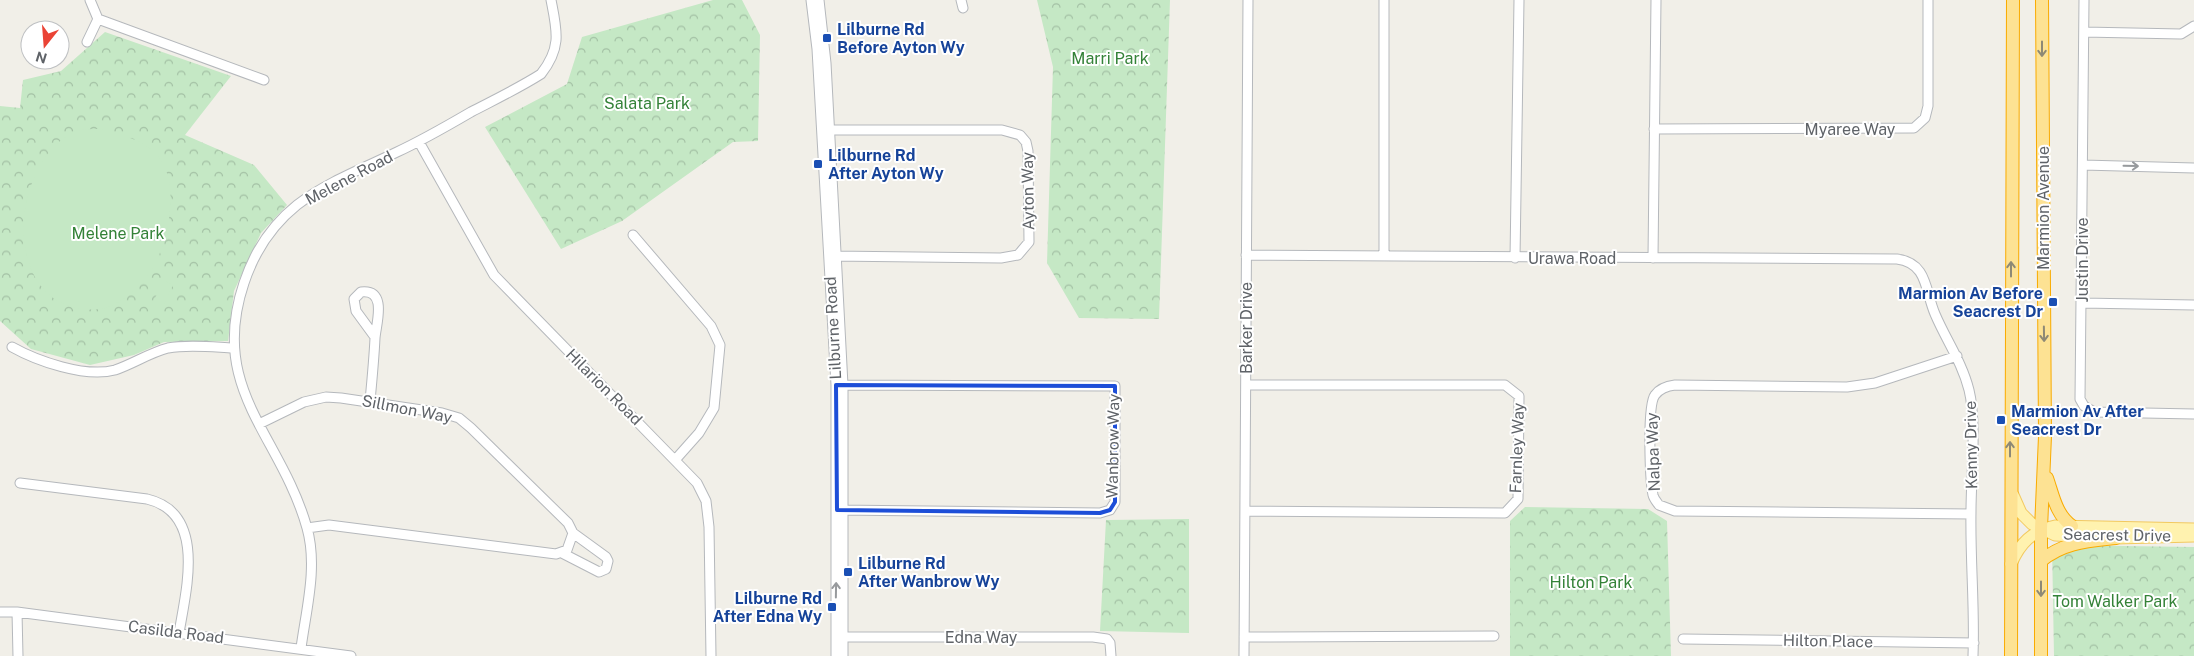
<svg xmlns="http://www.w3.org/2000/svg" width="2194" height="656" font-family="'Public Sans',sans-serif">
	<style>
		.forest { fill: url(#forest-crowns) }
		.pitch { fill: #c5e8c5 }
		.lines { fill: none; stroke-linecap: round; stroke-linejoin: round }
		.minor-casing { stroke: #b5b8bc; stroke-width: 11 }
		.major-casing { stroke: #f2c960; stroke-width: 13 }
		.highway-casing { stroke: #f9ab00; stroke-width: 14 }
		.minor { stroke: #fff; stroke-width: 9 }
		.major { stroke: #fff2af; stroke-width: 11 }
		.highway { stroke: #fde293; stroke-width: 12 }
		.oneway { stroke: #8e8975 }
		.oneway2 { stroke: #979a9d }
		.marked { fill: none; stroke: #1d4ed8; stroke-width: 4; stroke-linejoin: round }
		.transit-dot { fill: #1a4fb4; stroke: #fff; stroke-width: 2 }
		.labels { text-anchor: middle; dominant-baseline: central; stroke-width: 4; stroke-linejoin: round; paint-order: stroke }
		.transit-label { font-size: 16px; font-weight: bold; fill: #164399; stroke: #fff; text-anchor: start }
		.park-label { font-size: 16px; fill: #348238; stroke: #fff }
		.street-label { font-size: 16px; fill: #5f6368; stroke: #fff }
	</style>
	<defs>
		<pattern id="forest-crowns" width="20" height="18" patternUnits="userSpaceOnUse" patternTransform="scale(1.25)"><rect width="20" height="18" fill="#c5e8c5"/><path d="M2 6a3 3 0 1 1 6 0M12 15a3 3 0 1 1 6 0" fill="none" stroke="#a3c0a4"/></pattern>
	</defs>
	<rect width="100%" height="100%" fill="#f1efe8"/>
	<path class="forest" d="M713,0H742L760,35L758,141L733,142L622,221L561,249L485,127L567,84L582,37Z
		M1037,0H1170L1159,319L1079,318L1047,263L1053,67Z
		M105,32L231,76L185,135L254,165L287,205L261,233L234,291L228,341L164,342L134,355L90,365L31,349L0,321V106L20,108L23,80L61,71Z
		M1525,507L1648,509L1667,521L1671,656H1510V521Z
		M1189,519V633L1100,631L1106,520Z
		M2052,545L2194,547V656H2054Z"/>
	<path class="pitch" d="M99,129C118,133 140,139 154,152C181,177 170,231 157,260C149,278 131,296 113,305C100,311 90,310 76,308C0,291 13,159 76,131C83,129 92,129 99,129Z
		M164,280L173,285L160,313L150,308Z"/>
	<g class="lines">
		<g class="minor-casing">
			<path id="minor" d="M90,0L98,19L264,80
				M811,0L817,49L836,385V656
				M819,0L826,63L843,385V656
				M961,0L963,8
				M2084,0L2080,399L2084,406L2094,412L2194,414
				M2084,32L2181,34L2194,26
				M87,42L98,19
				M1654,129L1914,128L1925,118L1928,106V0
				M825,130H1002L1020,135L1026,142L1028,151L1029,242L1018,255L1001,258L832,256
				M419,142L494,275L697,483L706,501L709,527L711,656
				M2083,165L2194,168
				M633,235L711,326L720,345L714,408L699,433L675,460
				M1246,255L1897,259C1928,263 1925,291 1935,314C1946,340 1962,362 1969,390C1977,422 1971,477 1971,511C1970,560 1975,608 1973,656
				M1384,255V0
				M1515,258L1519,0
				M1653,258L1656,0
				M2082,303L2194,305
				M12,347C37,361 85,378 115,370C133,364 149,353 168,348C188,344 213,347 233,348
				M1957,356L1875,383L1847,387L1675,385C1667,386 1660,388 1655,395C1647,405 1650,480 1653,495C1654,499 1656,501 1659,505L1675,511L1971,514
				M836,385L1115,386V502L1110,510L1100,513L837,510
				M370,401C372,380 374,359 375,338C376,324 388,289 361,292L354,299L356,311L375,337
				M259,424L304,402L326,397L341,398L442,413L459,418L471,428L568,523L573,533L567,550L556,554L329,525L307,528
				M20,483L147,499C207,513 186,590 179,633
				M1245,511L1505,513L1518,499L1519,396L1505,385H1246
				M562,553L599,572L606,569L608,561L606,557L573,533
				M0,612H17L351,656
				M17,612L18,656
				M839,637H1093L1107,639L1110,643L1111,656
				M1244,637L1494,636
				M1683,639L1974,643
				M301,648C306,610 318,567 307,528C281,435 208,390 244,283C254,253 272,225 297,205C327,182 364,168 397,152C423,140 447,126 471,112C494,100 519,88 541,74C562,47 557,31 551,0
				M1244,656L1248,0"/>
		</g>
		<g class="major-casing">
			<path id="major" d="M2013,495L2021,513L2032,524L2055,535L2116,538L2194,536
				M2011,564C2020,543 2032,531 2055,526L2194,529"/>
		</g>
		<g class="highway-casing">
			<path id="highway" d="M2047,478C2053,495 2056,515 2072,526
				M2041,561C2063,542 2089,541 2116,538
				M2011,656L2013,0
				M2041,656V529L2045,436L2042,0"/>
		</g>
		<use href="#minor" class="minor"/>
		<use href="#major" class="major"/>
		<use href="#highway" class="highway"/>
	</g>
	<defs><path id="oneway-shaft" d="M-6 0H5M1.5-3L5.5 0L1.5 3" fill="none" stroke-width="1.6" stroke-linecap="round" stroke-linejoin="round" transform="scale(1.25)"/></defs>
	<g class="oneway">
		<use href="#oneway-shaft" transform="translate(2042 49) rotate(90)"/>
		<use href="#oneway-shaft" transform="translate(2011 269) rotate(-90)"/>
		<use href="#oneway-shaft" transform="translate(2044 334) rotate(89)"/>
		<use href="#oneway-shaft" transform="translate(2010 449) rotate(-90)"/>
		<use href="#oneway-shaft" transform="translate(2041 589) rotate(90)"/>
	</g>
	<g class="oneway2">
		<use href="#oneway-shaft" transform="translate(2131 166) rotate(1)"/>
		<use href="#oneway-shaft" transform="translate(836 590) rotate(-89)"/>
	</g>
	<path class="marked" d="M836,385L1115,386V502L1110,510L1100,513L837,510Z"/>
	<g class="transit-dot">
		<rect x="822" y="33" width="10" height="10" rx="2.5"/>
		<rect x="813" y="159" width="10" height="10" rx="2.5"/>
		<rect x="2048" y="297" width="10" height="10" rx="2.5"/>
		<rect x="1996" y="415" width="10" height="10" rx="2.5"/>
		<rect x="843" y="567" width="10" height="10" rx="2.5"/>
		<rect x="827" y="602" width="10" height="10" rx="2.5"/>
	</g>
	<g class="labels">
		<g class="transit-label">
			<text x="837" y="29">Lilburne Rd<tspan x="837" dy="18">Before Ayton Wy</tspan></text>
			<text x="828" y="155">Lilburne Rd<tspan x="828" dy="18">After Ayton Wy</tspan></text>
			<text x="2043" y="293" text-anchor="end">Marmion Av Before<tspan x="2043" dy="18">Seacrest Dr</tspan></text>
			<text x="2011" y="411">Marmion Av After<tspan x="2011" dy="18">Seacrest Dr</tspan></text>
			<text x="858" y="563">Lilburne Rd<tspan x="858" dy="18">After Wanbrow Wy</tspan></text>
			<text x="822" y="598" text-anchor="end">Lilburne Rd<tspan x="822" dy="18">After Edna Wy</tspan></text>
		</g>
		<g class="park-label">
			<text x="1110" y="58">Marri Park</text>
			<text x="647" y="103">Salata Park</text>
			<text x="118" y="233">Melene Park</text>
			<text x="1591" y="582">Hilton Park</text>
			<text x="2115" y="601">Tom Walker Park</text>
		</g>
		<g class="street-label">
			<text x="1850" y="129">Myaree Way</text>
			<text transform="translate(349 178) rotate(-28)">Melene Road</text>
			<text transform="translate(1028 191) rotate(-91)">Ayton Way</text>
			<text transform="translate(2043 208) rotate(-90)">Marmion Avenue</text>
			<text x="1572" y="258">Urawa Road</text>
			<text transform="translate(2082 260) rotate(-90)">Justin Drive</text>
			<text transform="translate(833 328) rotate(-93)">Lilburne Road</text>
			<text transform="translate(1246 328) rotate(-90)">Barker Drive</text>
			<text transform="translate(604 387) rotate(45)">Hilarion Road</text>
			<text transform="translate(407 409) rotate(11)">Sillmon Way</text>
			<text transform="translate(1971 445) rotate(-91)">Kenny Drive</text>
			<text transform="translate(1113 446) rotate(-89)">Wanbrow Way</text>
			<text transform="translate(1517 448) rotate(-88)">Farnley Way</text>
			<text transform="translate(1653 452) rotate(-92)">Nalpa Way</text>
			<text transform="translate(2117 535) rotate(1)">Seacrest Drive</text>
			<text transform="translate(176 632) rotate(7)">Casilda Road</text>
			<text x="981" y="637">Edna Way</text>
			<text transform="translate(1828 641) rotate(1)">Hilton Place</text>
		</g>
	</g>
	<g transform="translate(45 45) rotate(197)"><circle r="24" fill="#ffffff" stroke="#bfc1c3"/>
	<path d="M0-4L9 19L0 12L-9 19Z" fill="#ea4335"/>
	<text y="-8" font-size="14" font-weight="bold" text-anchor="middle" fill="#5f6368">N</text>
	</g>
</svg>
